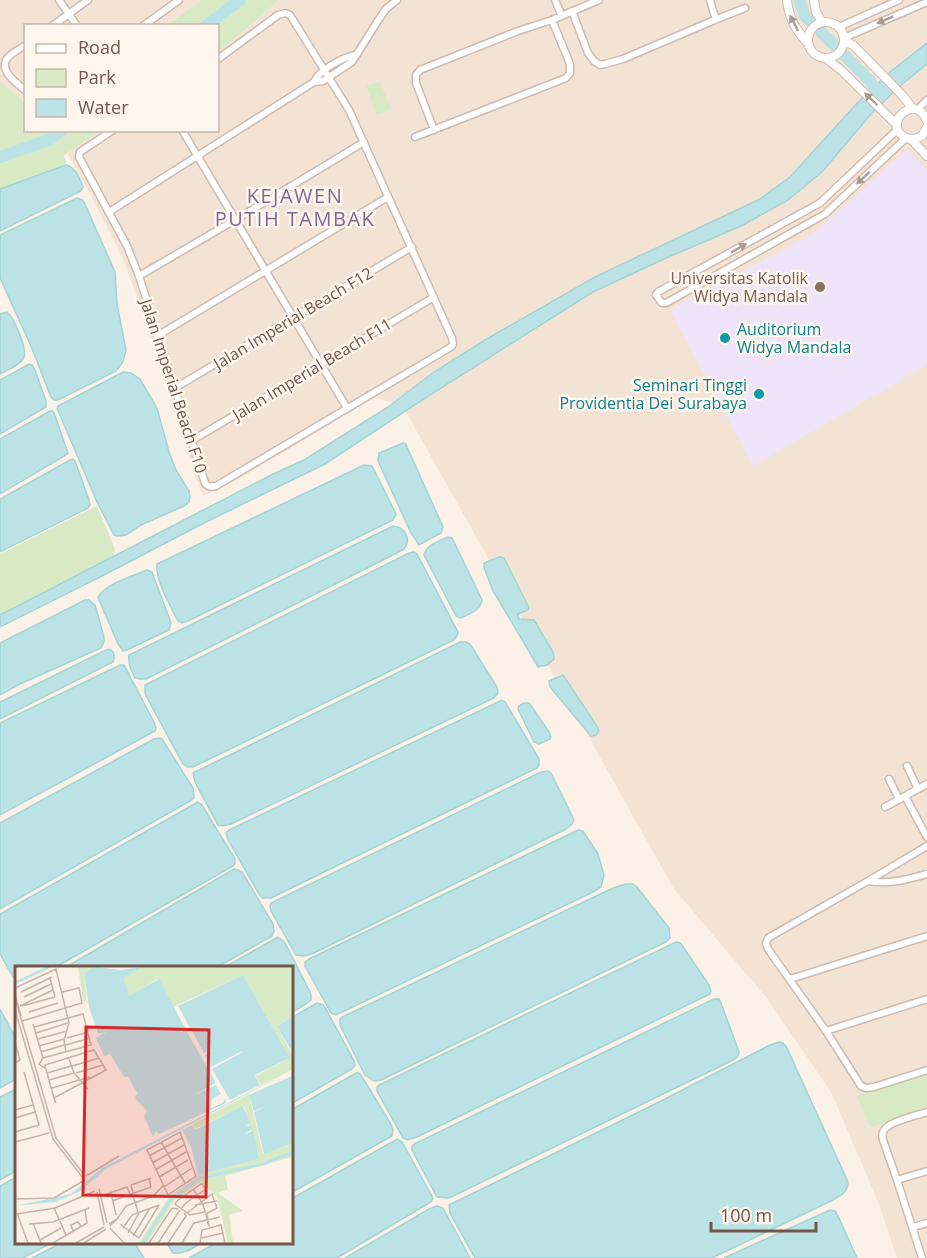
<svg xmlns="http://www.w3.org/2000/svg" width="927" height="1258" font-family="'Open Sans',sans-serif">
	<style>
		.residential { fill: #f3e3d5 }
		.education { fill: #eee3f8 }
		.green { fill: #d7e9c5 }
		.water { fill: #bbe3e5; stroke: #a2d4d7; stroke-width: 1.5 }
		.lines { fill: none; stroke-linecap: round; stroke-linejoin: round }
		.river { stroke: #bbe3e5; stroke-width: 12 }
		.minor-casing { stroke: #d0baaf; stroke-width: 9 }
		.tertiary-casing { stroke: #d0baaf; stroke-width: 10 }
		.minor { stroke: #fff; stroke-width: 6 }
		.tertiary { stroke: #fff; stroke-width: 8 }
		.oneway { fill: #ac9a93 }
		.education-dot { fill: #8d6e63; stroke: #fff6ed; stroke-width: 2 }
		.culture-dot { fill: #0f9aa8; stroke: #fff6ed; stroke-width: 2 }
		.labels { text-anchor: middle; dominant-baseline: central; stroke-width: 5; stroke-linejoin: round; paint-order: stroke }
		.education-label { font-size: 16px; fill: #785e54; stroke: #fff6ed; text-anchor: end }
		.street-label { font-size: 16px; fill: #75564b; stroke: #fff6ed }
		.culture-label { font-size: 16px; fill: #0d838f; stroke: #fff6ed; text-anchor: start }
		.quarter-label { font-size: 20px; letter-spacing: 1.5px; fill: #836798; stroke: #fff6ed }
		.inset-river { fill: none; stroke: #bbe3e5; stroke-width: 3 }
		.inset-road { fill: none; stroke: #c6b3a9; stroke-width: 1.5 }
		.view { fill: #d62828; fill-opacity: 0.15; stroke: #d62828; stroke-width: 3 }
		.inset-edge { fill: none; stroke: #75564b; stroke-width: 3 }
	</style>
	<rect width="100%" height="100%" fill="#fcf1e7"/>
	<path class="residential" d="M0,0H202L167,25L26,26L25,103L0,81Z
		M279,0H927V1258H897L879,1204L831,1092L766,997L674,889L402,405L374,398L235,481L208,494L204,495L201,492L138,300L124,261L88,190L68,155L69,151L101,131L218,130V51L250,26Z"/>
	<path class="education" d="M907,149L927,170V365L753,466L670,310L814,233Z"/>
	<path class="green" d="M202,0H279L250,26L218,51V26L167,25Z
		M0,81L25,103L26,130L101,131L64,155V157L66,160V165L0,189Z
		M380,82L391,109L377,115L366,86Z
		M97,506L115,549L113,557L0,615V554Z
		M927,1074V1109L870,1127L857,1096Z"/>
	<path class="water" d="M927,43V64L901,85L872,113L822,172L788,200L741,226L664,259L593,292L419,402L325,464L202,524L106,574L0,627V615L271,475L304,460L388,407L434,372L485,340L595,277L760,199L790,177L860,100L890,72Z
		M66,165C77,168 79,178 83,187L81,191L0,231V189Z
		M77,198L82,200L84,202L115,272L117,304L126,350L123,362L116,371L58,400H54L51,397L31,346L0,278V235Z
		M7,312C14,317 27,348 24,357C21,365 7,370 0,374V314Z
		M29,364L32,365L35,370L46,401V407L0,434V380Z
		M123,372L131,373L140,379L157,408L169,452L176,470L189,491L190,497L189,502L184,506L141,525L126,535L117,536L114,535L97,502L57,408L58,406Z
		M50,411H52L54,413L68,453L66,455L0,494V439Z
		M403,443L406,444L407,447L443,527L441,533L419,545L411,533L378,461L379,453Z
		M73,459L75,461L89,500L90,505L88,508L0,552V499L70,460Z
		M364,465L372,466L396,514L393,520L188,621L182,623L178,621C171,607 155,580 157,564Z
		M393,526C406,527 412,541 403,550L146,679H139L135,678C131,670 128,664 129,655Z
		M448,537L452,538L482,600C481,609 469,615 460,618L456,616L424,555C426,545 439,541 448,537Z
		M414,552L417,554L458,632L457,636L454,640L193,767H188L183,764L145,694V685L409,553Z
		M499,557L504,558L529,608L528,610L518,614L519,619L534,620L553,652L554,659L547,665L538,667L492,589L484,567V563Z
		M147,570L152,572L171,623L169,630L127,650L123,651L118,644L98,597C105,584 133,576 147,570Z
		M85,600H89L95,605L104,637V642L101,648L20,684L0,695V643Z
		M460,642H466L470,644L497,687L498,693L494,698L231,824L223,826L218,825L195,782L193,773Z
		M108,649L111,650C115,653 115,657 113,662L0,719V702Z
		M120,665H124L154,722L156,728L155,731L0,815V723Z
		M563,675L597,726L599,731L596,735L591,736L550,687L549,681Z
		M502,700L505,702L539,759V765L537,768L271,898H263L259,894L228,840L226,833L229,830Z
		M524,703H529L530,704L549,732L551,737L550,739L539,744L534,742L518,709L519,706Z
		M160,738L162,739L193,788L194,798L190,801L0,909V823L154,739Z
		M548,771L551,773L574,820L572,824L566,829L314,953L305,956L296,955L271,911L270,906L271,903L541,772Z
		M198,802L202,805L235,859V863L233,866L56,967H16V982L0,954V914Z
		M578,830L583,831L598,854L604,875L601,887L593,892L336,1015L331,1013L305,966V962L309,959Z
		M234,869L238,870L242,872L273,924L274,931L272,936L217,967H66Z
		M626,884H633L637,887L669,928L670,938L666,942L381,1080L374,1081L365,1075L340,1025V1019L342,1017L613,888Z
		M278,937L281,939L285,943L311,994V1000L306,1004L291,1013V967H225Z
		M676,942L680,943L682,945L709,985L711,991L710,994L417,1137L407,1140L403,1138L377,1091V1087L379,1085Z
		M714,999H719L721,1003L739,1052L738,1056L733,1060L449,1198L437,1197L412,1150V1146L414,1144Z
		M317,1003L323,1005L326,1009L354,1061L355,1065L352,1069L291,1104V1018Z
		M0,1009L16,1039V1079L0,1088Z
		M779,1042L783,1043L786,1046L848,1182C848,1193 840,1196 831,1201L712,1258H475L450,1213L449,1205L659,1102L770,1045Z
		M356,1073H359L361,1075L391,1124L393,1130L392,1136L291,1193V1110Z
		M16,1089V1171L0,1180V1097Z
		M397,1139L402,1142L433,1198L431,1202L337,1258H189L218,1242H291V1199Z
		M16,1177V1242H53L23,1258H0V1186Z
		M437,1206L443,1208L470,1258H345L429,1209Z
		M830,1210L835,1211L838,1216L857,1258H724Z
		M63,1242H134L144,1258H32Z
		M166,1242H203C194,1247 184,1255 173,1253Z"/>
	<g class="lines">
		<path class="river" d="M799,0L805,16L870,81L878,92
			M206,26L240,0
			M0,157L49,140L62,130"/>
		<g class="minor-casing">
			<path id="minor" d="M59,0L77,26
				M555,0L562,16
				M710,0L714,14L717,19
				M572,11L588,53L594,61L600,65L605,64L623,59L717,19L745,8
				M52,26L88,0
				M143,26L179,0
				M839,27L899,0
				M844,38L927,2
				M26,45C20,49 9,54 6,60C0,72 18,84 26,91
				M314,82C319,70 343,57 356,55
				M917,110L927,100
				M898,129L820,203L658,292L656,295L662,303H666L825,214L906,138
				M113,130L80,152L79,157L127,246L139,276L205,483C208,487 211,487 216,486L451,347L453,344L452,338L349,110L290,15L285,13L278,15L218,59
				M182,130L347,408
				M434,130L416,83V75L420,70L518,31L552,20L599,0
				M415,137L566,78L570,73V64L552,20
				M109,212L314,82L323,81L352,62L379,19L386,9L397,0
				M139,276L235,220L364,142
				M157,336L388,197
				M175,388L412,247
				M191,441L434,297
				M907,766L918,789
				M889,779L899,799
				M905,796L927,837
				M885,807L927,784
				M927,846L868,881L768,938L766,943L768,949L826,1031L861,1086L866,1088L874,1087L927,1070
				M869,881C889,885 908,879 927,874
				M790,979L927,936
				M826,1031L927,999
				M897,1180L927,1171
				M913,1227L927,1223
				M922,1258L897,1180L883,1140C882,1136 882,1133 884,1130C888,1122 918,1115 927,1112"/>
		</g>
		<g class="tertiary-casing">
			<path id="tertiary" d="M787,0C789,18 795,29 807,42
				M814,0L816,12L822,22
				M808 40a18 18 0 1 1 36 0a18 18 0 1 1-36 0Z
				M844,41L853,45L858,50L903,96L913,109
				M826,58L841,70L897,125
				M927,121C916,92 883,122 903,136C909,141 916,139 922,136L927,127
				M911,139L927,156"/>
		</g>
		<use href="#minor" class="minor"/>
		<use href="#tertiary" class="tertiary"/>
	</g>
	<defs><path id="oneway-solid" d="M-6-.8H1V-3.2L6.5 0L1 3.2V.8H-6Z" transform="scale(1.5)"/></defs>
	<g class="oneway">
		<use href="#oneway-solid" transform="translate(885 20) rotate(156)"/>
		<use href="#oneway-solid" transform="translate(794 23) rotate(-118)"/>
		<use href="#oneway-solid" transform="translate(871 99) rotate(-136)"/>
		<use href="#oneway-solid" transform="translate(863 178) rotate(137)"/>
		<use href="#oneway-solid" transform="translate(739 248) rotate(-29)"/>
	</g>
	<circle class="education-dot" cx="820" cy="287" r="6"/>
	<g class="culture-dot">
		<circle cx="725" cy="338" r="6"/>
		<circle cx="759" cy="394" r="6"/>
	</g>
	<g class="labels">
		<g class="education-label">
			<text x="808" y="278">Universitas Katolik<tspan x="808" dy="18">Widya Mandala</tspan></text>
		</g>
		<g class="street-label">
			<text transform="translate(293 318) rotate(-31)">Jalan Imperial Beach F12</text>
			<text transform="translate(312 369) rotate(-31)">Jalan Imperial Beach F11</text>
			<text transform="translate(174 386) rotate(72)">Jalan Imperial Beach F10</text>
		</g>
		<g class="culture-label">
			<text x="737" y="329">Auditorium<tspan x="737" dy="18">Widya Mandala</tspan></text>
			<text x="747" y="385" text-anchor="end">Seminari Tinggi<tspan x="747" dy="18">Providentia Dei Surabaya</tspan></text>
		</g>
		<g class="quarter-label">
			<text x="295" y="195">KEJAWEN<tspan x="295" dy="23">PUTIH TAMBAK</tspan></text>
		</g>
	</g>
	<g transform="translate(15 966)">
		<rect width="278" height="278" fill="#fcf1e7"/>
		<path d="M63,1H78L69,7L72,36L68,35ZM127,1H277V51L262,60L277,89V104L246,119L241,110L275,92L228,9L158,41L142,13L114,31L109,12ZM234,128L248,188L277,177V191L210,210L213,223L203,227L228,245L214,249L218,277H213L202,231L186,216L160,234L132,277H124L154,231L183,209L244,193L229,140L180,163L177,158Z" fill="#d7e9c5"/>
		<path d="M78,1L107,4L127,1L109,12L114,30L144,13L170,62L163,67L171,64L201,117L177,130L201,119L206,128L197,133L196,142L208,137L210,132L211,137L144,168L141,165L138,171L129,150L132,145L120,132L122,127L113,111H109L95,88L89,90L81,72L91,66L83,68L74,41L69,7ZM228,9L275,92L240,109L245,119L215,134L197,103L228,86L227,85L196,101L190,89L198,83L189,87L163,40ZM277,51V81L275,83L262,60ZM277,104L91,203L64,226L40,236L0,240L56,228L87,202ZM277,110V177L249,188L239,146L252,140L239,145L234,129ZM228,140L235,157L231,160L236,159L237,163L228,169L238,165L244,193L183,209L176,181L167,164L177,159L180,164Z" fill="#bbe3e5"/>
		<path class="inset-river" d="M0,17L34,1M128,277L155,234L185,212L248,198L278,186"/>
		<path class="inset-road" d="M35,12L40,31M0,22L41,3L54,57L49,74L51,85M6,26L37,11M0,29L6,50M9,31L36,18M0,32L41,172L70,210M5,40L38,24M7,40L40,31M0,44L38,173L68,212M14,46L43,37M7,55L67,37L64,22L47,26M18,58L28,92L24,98L31,103M19,61L68,48L76,79L28,92M21,67L53,57M52,72L73,66M23,73L52,65M0,76L5,94L0,97M51,79L75,72M24,80L49,73M26,86L49,79M54,93L59,107L73,123M57,100L84,92M32,107L56,100M61,107L88,99M34,114L59,107M37,122L75,111M39,132L91,104L79,84L30,99V100L32,107L39,132L41,137M0,144L18,139M0,152L20,146M0,166L24,159L9,106M165,166L181,210L153,229L132,184ZM0,176L34,167M146,176L170,217M134,190L167,172M137,197L169,179M140,204L171,186M71,210L104,190M144,211L173,194M149,221L177,202M84,223L92,257M82,226L89,259M96,227L101,249M118,227L116,219L136,212M92,228L112,221L115,228M0,233L39,232L70,214M97,235L136,221L134,213M180,239L202,235M39,242L51,269M122,242L118,230L123,246M166,243L171,237L182,229L191,223L187,218H186L163,234L160,238L161,239L175,249L190,246L188,238L178,223M2,247L13,277M172,247L197,228L202,242L191,248M2,248L40,242L80,225M191,248L192,249L194,259L193,258ZM102,253L111,240L138,230L148,220M18,257L26,277M14,258L38,256L74,242M94,258L102,253L95,260M105,258L124,272L144,239M95,262L109,277M108,262L117,249L144,239M58,265L56,259L63,256L66,260M113,267L125,245M118,270L135,242M187,272L208,267M25,274L46,262M38,277L72,257L70,244M61,277L89,261M69,277L91,263M134,277L157,242L163,243M143,277L165,244M153,277L171,250L169,247M167,277L179,257L205,251M185,277L187,264L206,259L210,277"/>
		<path class="view" d="M71,61L194,64L191,231L68,229Z"/>
		<rect width="278" height="278" class="inset-edge"/>
	</g>
	<rect x="24" y="24" width="195" height="108" fill="#fff6ed" stroke="#c8b6ac" stroke-width="1.5"/>
	<rect x="36" y="44" width="30" height="9" fill="#ffffff" stroke="#c8b6ac" stroke-width="1.5"/>
	<text x="78" y="54" font-size="18" fill="#75564b">Road</text>
	<rect x="36" y="69" width="30" height="18" fill="#d7e9c5" stroke="#c8b6ac" stroke-width="1.5"/>
	<text x="78" y="84" font-size="18" fill="#75564b">Park</text>
	<rect x="36" y="99" width="30" height="18" fill="#bbe3e5" stroke="#c8b6ac" stroke-width="1.5"/>
	<text x="78" y="114" font-size="18" fill="#75564b">Water</text>
	<path d="M711 1222v9h105v-9" fill="none" stroke="#75564b" stroke-width="3"/>
	<text x="720" y="1222" font-size="18" fill="#75564b" stroke="#fff6ed" stroke-width="4.5" paint-order="stroke">100 m</text>
</svg>
